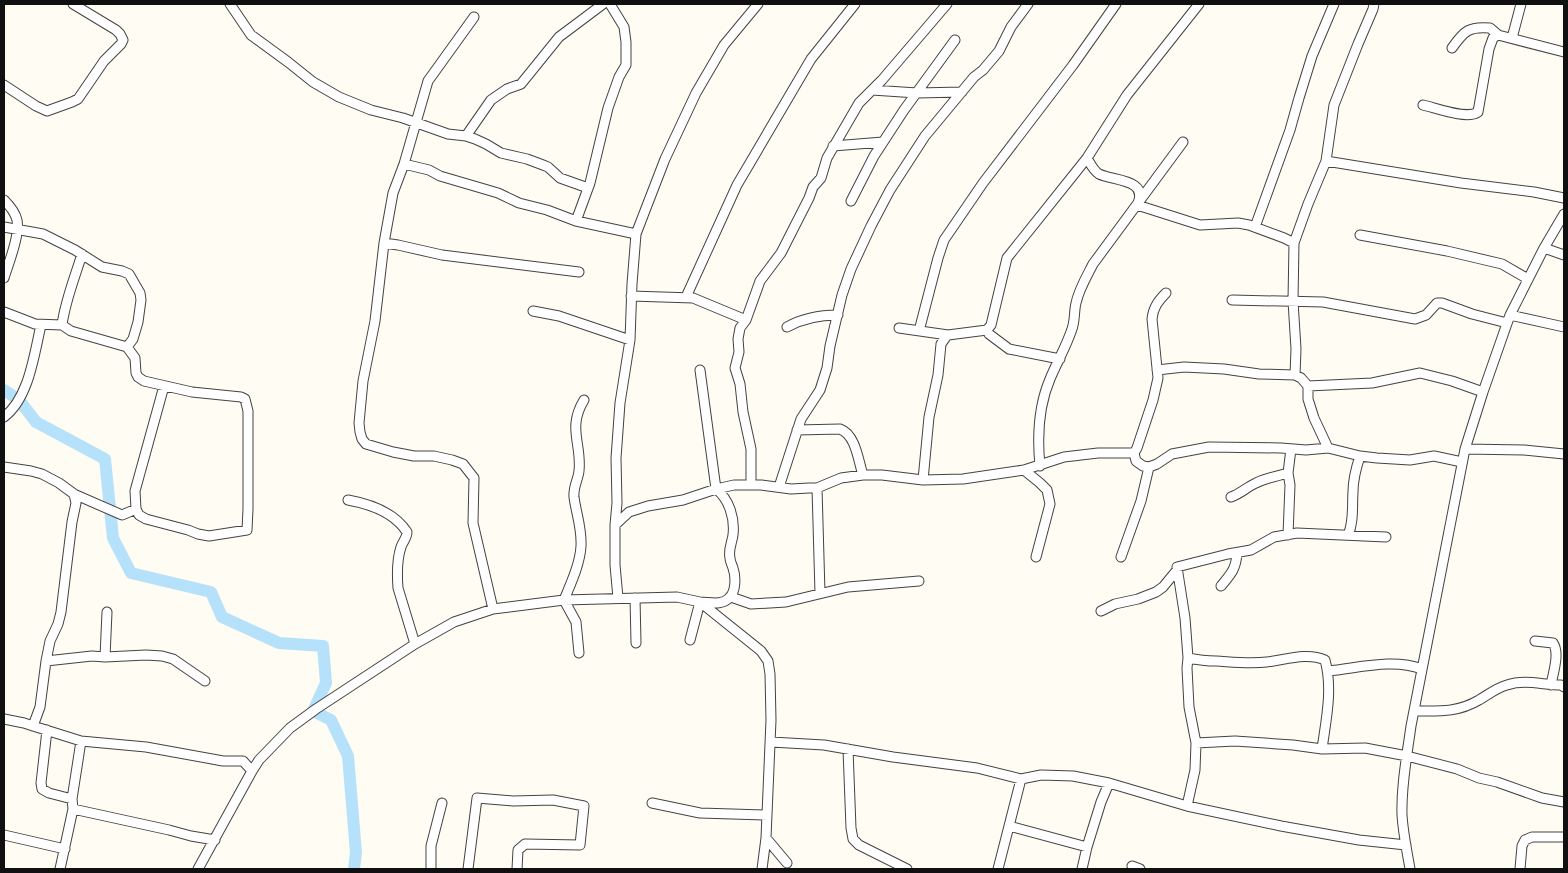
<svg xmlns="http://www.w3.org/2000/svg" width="1568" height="873" font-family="Georgia,serif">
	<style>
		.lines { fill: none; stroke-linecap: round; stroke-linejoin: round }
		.river { stroke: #b5e2fa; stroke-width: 12 }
		.street-casing { stroke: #434343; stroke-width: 11 }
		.street { stroke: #fff; stroke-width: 9 }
	</style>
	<rect width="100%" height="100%" fill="#fffcf3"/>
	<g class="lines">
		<path class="river" d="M4,390L19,400L36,422L105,459L113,538L131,573L211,592L222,617L279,643L323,646L326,683L313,711L331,720L348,756L356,853L354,869"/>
		<g class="street-casing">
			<path id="street" d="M230,4L251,35L288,62L313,82L339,97L371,110L403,118L448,134L466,136L475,139L486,144L501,153L527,159L543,165L548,167L560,178L588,188
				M474,17L428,81L404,164L393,193L384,243L375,321L363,381L359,423L360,432L362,439L366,444L393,452L414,456H434L452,460L463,464L474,478L473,523L493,609
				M1512,38L1521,4
				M1452,48C1464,31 1469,26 1490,28L1498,35
				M4,85L36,106L47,111L72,102L78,99L104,61L121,44L123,40L120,34L116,30L73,4
				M872,90L917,93L962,92
				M1423,105C1436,108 1467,120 1478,112L1489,49L1493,38L1498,35L1564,52
				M466,136L491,100L507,89L521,84L559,37L603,4
				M833,146L883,142
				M1087,158C1090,163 1093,170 1099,174C1113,181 1148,179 1138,203
				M1326,161L1461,183L1534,192L1564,198
				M404,164L429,170L440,176L498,193L519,203L547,210L576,221L636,234
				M4,200C9,205 15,212 17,220C20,235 9,262 4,278
				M851,201L874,156L904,110L955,40
				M1137,205L1200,225L1238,223L1249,225L1284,238L1294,243
				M576,221L590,183L608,108L619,77L626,65V42L624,27L610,4
				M4,227L43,234L75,250L102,267L122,271L129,274L140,293L141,300L138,322L133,339L127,347
				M1255,227L1290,130L1299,98L1312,56L1334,4
				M1360,235L1447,251L1502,264L1528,279
				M384,243L398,245L442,255L579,272
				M1544,248L1564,255
				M1166,293C1158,301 1153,308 1152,319L1158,378L1153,400L1137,448L1134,453L1136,461L1143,466L1149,467L1157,464L1172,454L1209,447L1281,448L1306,450L1328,448
				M631,296L693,298L746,320
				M686,297L737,185L811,59L855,4
				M1232,300L1323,302L1415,319L1426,315L1437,303H1442L1472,314L1507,323
				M533,311L559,316L630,340
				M4,312L35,324L62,325L71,331L127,347L135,358L136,373L138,377L144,381L192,392L241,397L245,399L248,411V509L247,530L209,536L198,534L188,530L146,519L139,515L136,509L135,491L164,386
				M1510,315L1564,327
				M62,325C65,301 75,277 82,254
				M787,327C803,318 819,315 838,315
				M899,328L948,335L987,330L991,325L1007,258L1087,158L1127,95L1199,4
				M919,331L938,258L944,240L983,183L1073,65L1116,4
				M989,334L1009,349L1060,359
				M1157,370L1184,367L1224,369L1259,374L1295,375L1301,378L1308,386V399L1314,418L1328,448L1360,456L1377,458L1410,460L1434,456L1462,462
				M1295,375L1296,349L1293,301L1294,243L1308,204L1326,161L1334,105L1358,44L1373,9L1374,4
				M1308,386L1372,383L1420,373L1452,381L1483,392
				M4,417C29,398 34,355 41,325
				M797,430L840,429C856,435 858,460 863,475
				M1465,449L1524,450L1564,454
				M1040,466C1037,436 1038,407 1050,379C1057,362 1066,347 1072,329C1075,321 1074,311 1076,303C1079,289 1087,276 1093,264L1183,142
				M4,467L31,471L42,474L59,483L74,494L76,503L72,522L61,612L58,624L50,641L46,661L40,707L33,726L24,723L4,719
				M1024,470L1040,483L1047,490L1050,504L1036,557
				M923,480L929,417L938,375L941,344L946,337L948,335
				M751,485V449L743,412L740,384L735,368L739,352L738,339L740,328L746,320L760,281L781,253L809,198L813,187L821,178L827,158L859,103L882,80L947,4
				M779,487L801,419L820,390L827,368L830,346L842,295L851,269L871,226L890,190L925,136L974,77L983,70L999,51L1011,27L1028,4
				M817,488L820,593
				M74,494L122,515L136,509
				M1231,497C1240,494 1247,487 1256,483C1266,478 1278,476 1288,473
				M348,500C370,504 394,512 407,532C407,538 403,541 401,547C397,559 397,575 398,588L415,644
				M615,525L629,512L648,506L683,500L716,489L734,485H761L791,489L809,488H817L841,478L863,475H882L923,480L963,479L1024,470L1064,457L1098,453H1134
				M1288,535L1290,485L1288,473L1291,449
				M1348,535C1354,522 1352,506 1353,492C1353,479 1356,468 1360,456
				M1121,557L1141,501L1149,467
				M1221,586C1231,574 1236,569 1237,553
				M731,597L751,604L786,602L848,587L919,581
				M618,598L615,565V525L617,503L616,458L620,403L630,340L632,284L636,234L665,159L696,93L724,45L758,4
				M635,598L636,643
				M1101,611L1115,604L1138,599L1156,592L1163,587L1177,570
				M690,640L700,602C709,602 722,606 729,598C736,592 736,577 733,568C732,565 730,561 730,558C728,549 732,543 733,535C735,518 729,499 716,489L700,370
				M1535,641L1553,643C1560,653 1553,673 1551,685
				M579,653L576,622L564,600C571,583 580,564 581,546C582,528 576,513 574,497C573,487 578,480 579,471C582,444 567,428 584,400
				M105,657L107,612
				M1188,658C1198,660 1206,661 1216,661C1233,662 1249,664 1267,662C1285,660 1307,652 1325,660C1333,689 1326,720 1322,749
				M46,661L92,656L105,657L146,655L162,656L173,659L205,681
				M1328,671C1359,668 1393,658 1422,669
				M1414,711C1438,711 1457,713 1479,700C1488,695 1496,688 1507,685C1525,679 1543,685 1561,685L1564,687
				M33,726L81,741L146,747L223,761H243L252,771
				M47,730L41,783L42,789L49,793L72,799
				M771,742L824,745L893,757L977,768L1021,779L1041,775L1073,776L1109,783L1187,806L1281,826L1359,840L1406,845
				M1196,743L1235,741L1293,745L1322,749L1365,748L1407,756L1457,769L1479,778L1497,782L1542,798L1564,802
				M848,749L851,828L853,839L859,845L907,869
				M652,803L700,813L767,815
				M1187,806L1195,770L1196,743L1189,707L1187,668L1188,658L1185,618L1177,567L1228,554L1251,550L1274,537L1297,533L1386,537
				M73,809L169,830L191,836L215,840
				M1009,826L1087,847
				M4,835L65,849
				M766,838L787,863
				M1132,866L1140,869
				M60,869L73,809L72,799L81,741
				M198,869L252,771L259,760L290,728L316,709L415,644L454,622L493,609L564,600L677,597L700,602L761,651L768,661L770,674L771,720L766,838L762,869
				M431,869V846L442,803
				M468,869L477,798L513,801L553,800L584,806L580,845L525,844L518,850L517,869
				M998,869L1021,779
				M1082,869L1087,847L1101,802L1109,783
				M1410,869C1407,851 1403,833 1402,815C1401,786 1407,755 1411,726L1465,449L1483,392L1510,315L1544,248L1564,214
				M1520,869L1522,846L1525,840L1532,837H1564"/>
		</g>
		<use href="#street" class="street"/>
	</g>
	<rect width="1568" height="873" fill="none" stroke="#101010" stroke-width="10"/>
</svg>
